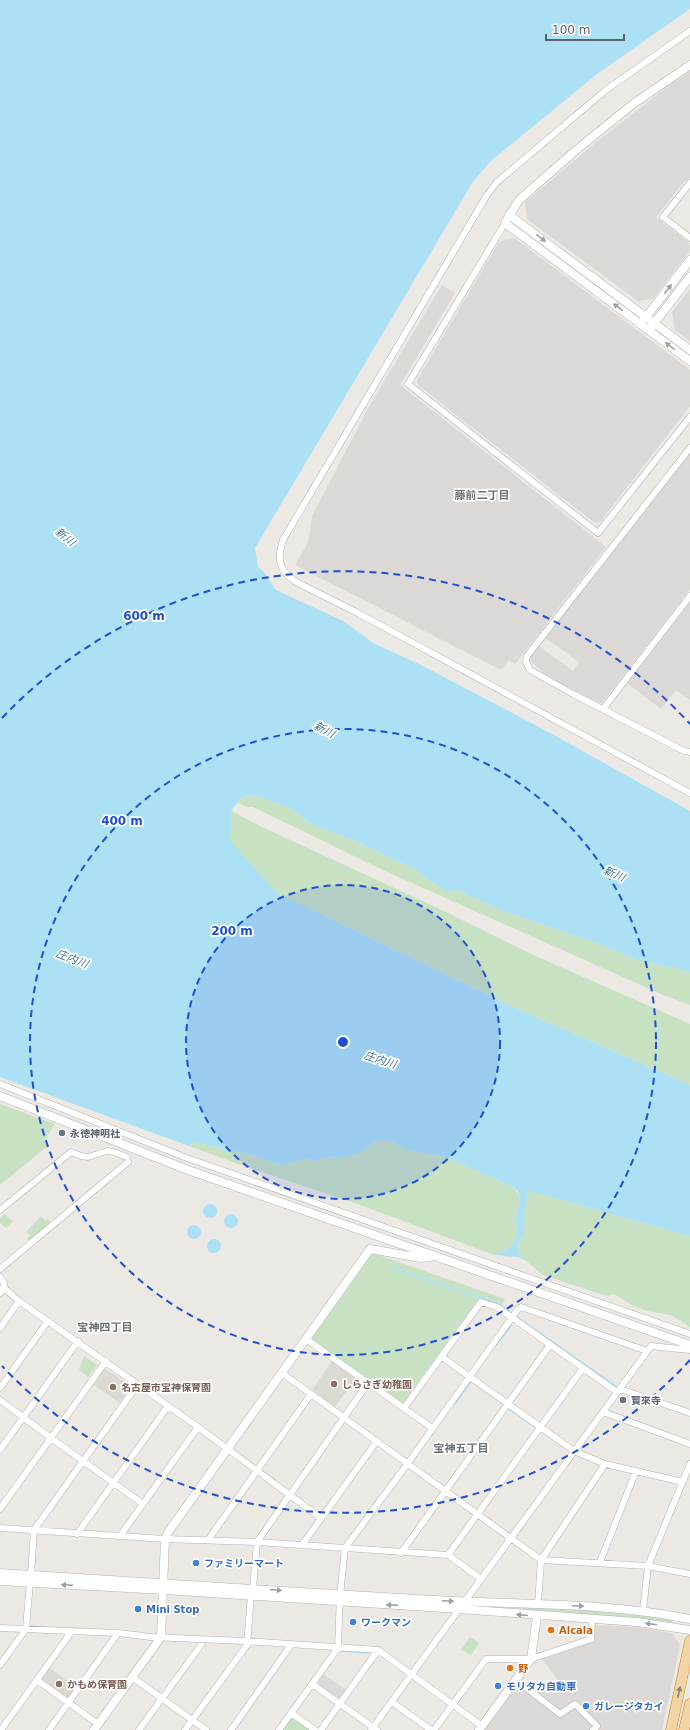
<svg xmlns="http://www.w3.org/2000/svg" width="690" height="1730" font-family="'DejaVu Sans','Noto Sans JP',sans-serif">
	<style>
		.industrial { fill: #dbd8d6 }
		.education { fill: #dcd9d2 }
		.green { fill: #c8e1c3 }
		.water { fill: #ace0f4 }
		.lines { fill: none; stroke-linecap: round; stroke-linejoin: round }
		.stream { stroke: #ace0f4; stroke-width: 1.5 }
		.minor-casing { stroke: #afb2b4; stroke-width: 7 }
		.tertiary-casing { stroke: #afb2b4; stroke-width: 9 }
		.trunk-casing { stroke: #d47e1c; stroke-width: 11 }
		.minor { stroke: #fff; stroke-width: 6 }
		.tertiary { stroke: #fff; stroke-width: 8 }
		.trunk { stroke: #f2d5a4; stroke-width: 10 }
		.oneway { fill: #9da0a1 }
		.oneway2 { fill: #898376 }
		.ring { fill: none; stroke: #1d4ed8; stroke-width: 2; stroke-dasharray: 7 5 }
		.worship-dot { fill: #6b7280; stroke: #fff; stroke-width: 1.5 }
		.education-dot { fill: #8d6e63; stroke: #fff; stroke-width: 1.5 }
		.shop-dot { fill: #3f7fe0; stroke: #fff; stroke-width: 1.5 }
		.food-dot { fill: #e8710a; stroke: #fff; stroke-width: 1.5 }
		.labels { text-anchor: middle; dominant-baseline: central; stroke-width: 3.5; stroke-linejoin: round; paint-order: stroke }
		.worship-label { font-size: 10px; font-weight: bold; fill: #5b616d; stroke: #fff; text-anchor: start }
		.education-label { font-size: 10px; font-weight: bold; fill: #785e54; stroke: #fff; text-anchor: start }
		.shop-label { font-size: 10px; font-weight: bold; fill: #366cbe; stroke: #fff; text-anchor: start }
		.food-label { font-size: 10px; font-weight: bold; fill: #c56008; stroke: #fff; text-anchor: start }
		.neighbourhood-label { font-size: 11px; font-weight: bold; fill: #6d7274; stroke: #fff }
		.water-label { font-size: 11px; font-style: italic; fill: #457793; stroke: #fff }
		.centre { fill: #1d4ed8; stroke: #fff; stroke-width: 2 }
		.ring-label { font-size: 12px; text-anchor: middle; font-weight: bold; fill: #1d4ed8; stroke: #fff; stroke-width: 3.5; stroke-linejoin: round; paint-order: stroke }
	</style>
	<rect width="100%" height="100%" fill="#ece9e4"/>
	<path class="industrial" d="M690,71V178L683,183L656,217L689,243L690,251L653,299L638,301L527,219L525,202L594,144L663,90Z
		M514,238L690,370V406L600,522L595,523L418,385L417,380L499,242Z
		M442,285L455,293L400,385L606,547L515,664L509,660L501,670L295,565L308,543L312,516L371,403Z
		M690,289V341L675,330L672,312Z
		M690,453V589L602,703H599L542,674L540,669L530,661L529,658L539,646L573,671L579,662L545,638Z
		M690,602V700L676,690L661,709L627,683Z
		M595,1625L635,1627L672,1633L680,1645L662,1730H595L599,1726L575,1702L560,1712L537,1693L557,1679L542,1659L594,1642Z
		M323,1674L346,1690L340,1698L338,1699L318,1685L317,1681Z
		M519,1683L560,1715L574,1706L595,1726L591,1730H484Z"/>
	<path class="education" d="M332,1361L356,1378L335,1407L312,1390Z
		M103,1369H106L130,1386V1388L119,1403L93,1384Z
		M49,1667L76,1687L68,1698L42,1680V1678Z"/>
	<path class="green" d="M0,689L260,826L427,903L538,957L690,1024V1085L513,1007L277,893Z
		M253,795L288,807L313,825L348,838L415,869L428,880L447,890H457L503,911L594,942L642,962L680,969L690,972V1005L663,995L385,871L253,807H247L238,803L242,797Z
		M0,1104L55,1124L44,1141L49,1145L0,1185Z
		M375,1141H391L408,1150L445,1157L511,1186C525,1197 519,1202 516,1217C515,1222 518,1227 518,1232C517,1244 504,1252 494,1255L363,1206L238,1164L189,1146L195,1142L255,1156L281,1165L307,1159L317,1161L323,1158L342,1157L360,1153Z
		M529,1191L690,1236V1327L671,1315L647,1311L632,1305L614,1294L607,1296L543,1275L519,1255L517,1245L524,1233V1214Z
		M4,1214L13,1221L6,1228L0,1223V1218Z
		M41,1216L46,1221L48,1219L52,1223L30,1241L27,1239L30,1235L26,1232Z
		M373,1253L505,1299L502,1305L497,1302L393,1267V1269L479,1298L403,1403H402L313,1340L312,1338Z
		M84,1356L97,1365L88,1377L79,1370Z
		M509,1606L619,1612L672,1620L671,1624L530,1611Z
		M470,1637L479,1643L471,1655L461,1650Z
		M291,1717H294L313,1730H282Z"/>
	<path class="water" d="M0,0H690V9L597,74L492,160L474,180L255,548L258,567L264,572L276,590L343,621L375,644L421,665L554,735L690,811V972L680,969L642,962L594,942L503,911L457,890L447,891L428,880L415,869L348,838L313,825L288,807L253,795L242,797L231,811L230,841L277,893L513,1007L690,1085V1236L529,1191L524,1214V1233L517,1245L519,1255L525,1260L517,1257L494,1255C504,1252 517,1244 517,1232C518,1226 515,1222 516,1216C518,1207 522,1201 518,1191L511,1186L445,1157L408,1150L391,1141H375L360,1153L342,1157L323,1158L317,1161L307,1159L281,1165L255,1156L195,1142L189,1146L0,1077Z
		M203 1211a7 7 0 1 1 14 0a7 7 0 1 1-14 0Z
		M224 1221a7 7 0 1 1 14 0a7 7 0 1 1-14 0Z
		M187 1232a7 7 0 1 1 14 0a7 7 0 1 1-14 0Z
		M207 1246a7 7 0 1 1 14 0a7 7 0 1 1-14 0Z
		M393,1267L497,1302L617,1386L615,1387L498,1304L392,1269Z"/>
	<g class="lines">
		<path class="stream" d="M497,1344L512,1325
			M455,1404L471,1381L480,1388
			M508,1408L535,1427
			M542,1432L566,1449
			M339,1651L369,1653"/>
		<g class="minor-casing">
			<path id="minor" d="M690,31L606,90L497,182L487,195L283,540C277,559 278,570 296,582L356,612L690,793
				M690,183L663,217L690,238
				M505,223L408,384L598,533L690,417
				M690,448L527,656L526,662L530,670L573,694L684,751L690,752
				M603,709L690,596
				M0,1084L187,1158L690,1334
				M0,1210L71,1152L81,1156L88,1157L107,1151L114,1152L127,1157
				M0,1269L128,1162
				M0,1277L4,1283V1288L19,1301L198,1427L321,1518
				M0,1328L19,1301
				M306,1339L432,1428
				M442,1357L574,1451L605,1464L683,1482
				M282,1373L541,1560L648,1566L690,1574
				M0,1388L48,1321
				M620,1389L690,1413
				M0,1400L51,1438L143,1504
				M404,1408L481,1302L497,1307L617,1392
				M603,1412L690,1444
				M0,1450L78,1341
				M0,1509L106,1361
				M0,1528L165,1539L257,1542L448,1555L481,1579
				M77,1534L168,1406
				M120,1536L198,1427
				M208,1540L311,1394
				M302,1545L377,1441
				M401,1553L550,1345
				M448,1555L583,1368
				M600,1562L636,1471
				M31,1575L34,1530L138,1384
				M253,1588L257,1542L368,1383
				M538,1604L541,1560L605,1464
				M643,1611L648,1566L690,1464
				M0,1628L118,1633L151,1637L245,1641L378,1650L482,1726
				M0,1665L26,1629L30,1582
				M132,1677L206,1730
				M37,1680L98,1724
				M516,1680L560,1714L575,1704L597,1726L593,1730
				M312,1684L377,1730
				M392,1702L431,1730
				M291,1713L315,1730
				M1,1730L72,1631
				M49,1730L118,1633
				M139,1730L201,1645L203,1640
				M185,1730L247,1645L251,1595
				M231,1730L291,1645
				M279,1730L338,1648L340,1595L345,1548L408,1463L518,1309L521,1307L647,1351
				M321,1730L378,1650
				M371,1730L651,1346L690,1350
				M434,1730L486,1659H531L591,1639L592,1620"/>
		</g>
		<g class="tertiary-casing">
			<path id="tertiary" d="M690,65L633,104L575,151L519,200L505,223L690,361
				M509,215L690,350
				M643,321L690,260
				M652,326L690,277
				M0,1096L188,1170L690,1345
				M0,1292L4,1288
				M0,1573C145,1582 289,1592 434,1600C519,1605 606,1602 690,1619
				M0,1581L164,1590L459,1609L637,1622L690,1630
				M94,1730L161,1637L165,1539L169,1531L370,1249L421,1258L430,1257
				M479,1730L531,1659L537,1616"/>
		</g>
		<g class="trunk-casing">
			<path id="trunk" d="M671,1730L690,1641
				M684,1730L690,1704"/>
		</g>
		<use href="#minor" class="minor"/>
		<use href="#tertiary" class="tertiary"/>
		<use href="#trunk" class="trunk"/>
	</g>
	<defs><path id="oneway-solid" d="M-6-.8H1V-3.2L6.5 0L1 3.2V.8H-6Z"/></defs>
	<g class="oneway">
		<use href="#oneway-solid" transform="translate(541 238) rotate(37)"/>
		<use href="#oneway-solid" transform="translate(668 289) rotate(-53)"/>
		<use href="#oneway-solid" transform="translate(618 307) rotate(-144)"/>
		<use href="#oneway-solid" transform="translate(670 346) rotate(-143)"/>
		<use href="#oneway-solid" transform="translate(67 1585) rotate(-177)"/>
		<use href="#oneway-solid" transform="translate(276 1590) rotate(4)"/>
		<use href="#oneway-solid" transform="translate(448 1601) rotate(3)"/>
		<use href="#oneway-solid" transform="translate(392 1605) rotate(-177)"/>
		<use href="#oneway-solid" transform="translate(578 1606) rotate(3)"/>
		<use href="#oneway-solid" transform="translate(522 1615) rotate(-175)"/>
		<use href="#oneway-solid" transform="translate(651 1624) rotate(-173)"/>
	</g>
	<use class="oneway2" href="#oneway-solid" transform="translate(679 1692) rotate(-78)"/>
	<circle cx="343" cy="1042" r="157" fill="#1d4ed8" fill-opacity=".12"/>
	<g class="ring">
		<circle cx="343" cy="1042" r="157"/>
		<circle cx="343" cy="1042" r="313"/>
		<path d="M690 1360A470 470 0 0 1 2 1366M2 718A470 470 0 0 1 690 724"/>
	</g>
	<g class="worship-dot">
		<circle cx="62" cy="1133" r="4"/>
		<circle cx="623" cy="1400" r="4"/>
	</g>
	<g class="education-dot">
		<circle cx="334" cy="1384" r="4"/>
		<circle cx="113" cy="1387" r="4"/>
		<circle cx="59" cy="1684" r="4"/>
	</g>
	<g class="shop-dot">
		<circle cx="196" cy="1563" r="4"/>
		<circle cx="138" cy="1609" r="4"/>
		<circle cx="353" cy="1622" r="4"/>
		<circle cx="498" cy="1686" r="4"/>
		<circle cx="586" cy="1706" r="4"/>
	</g>
	<g class="food-dot">
		<circle cx="551" cy="1630" r="4"/>
		<circle cx="510" cy="1668" r="4"/>
	</g>
	<g class="labels">
		<g class="worship-label">
			<text x="70" y="1133">永徳神明社</text>
			<text x="631" y="1400">寳來寺</text>
		</g>
		<g class="education-label">
			<text x="342" y="1384">しらさぎ幼稚園</text>
			<text x="121" y="1387">名古屋市宝神保育園</text>
			<text x="67" y="1684">かもめ保育園</text>
		</g>
		<g class="shop-label">
			<text x="204" y="1563">ファミリーマート</text>
			<text x="146" y="1609">Mini Stop</text>
			<text x="361" y="1622">ワークマン</text>
			<text x="506" y="1686">モリタカ自動車</text>
			<text x="594" y="1706">ガレージタカイ</text>
		</g>
		<g class="food-label">
			<text x="559" y="1630">Alcala</text>
			<text x="518" y="1668">野</text>
		</g>
		<g class="neighbourhood-label">
			<text x="482" y="495">藤前二丁目</text>
			<text x="105" y="1327">宝神四丁目</text>
			<text x="461" y="1448">宝神五丁目</text>
		</g>
		<g class="water-label">
			<text transform="translate(65 537) rotate(39)">新川</text>
			<text transform="translate(324 730) rotate(28)">新川</text>
			<text transform="translate(614 874) rotate(23)">新川</text>
			<text transform="translate(72 959) rotate(21)">庄内川</text>
			<text transform="translate(380 1060) rotate(18)">庄内川</text>
		</g>
	</g>
	<circle cx="343" cy="1042" r="6" class="centre"/>
	<g class="ring-label">
		<text x="144" y="620">600 m</text>
		<text x="122" y="825">400 m</text>
		<text x="232" y="935">200 m</text>
	</g>
	<path d="M546 34v6h78v-6" fill="none" stroke="#5c6062" stroke-width="2"/>
	<text x="552" y="34" font-size="12" fill="#5c6062" stroke="#ffffff" stroke-width="3" paint-order="stroke">100 m</text>
</svg>
